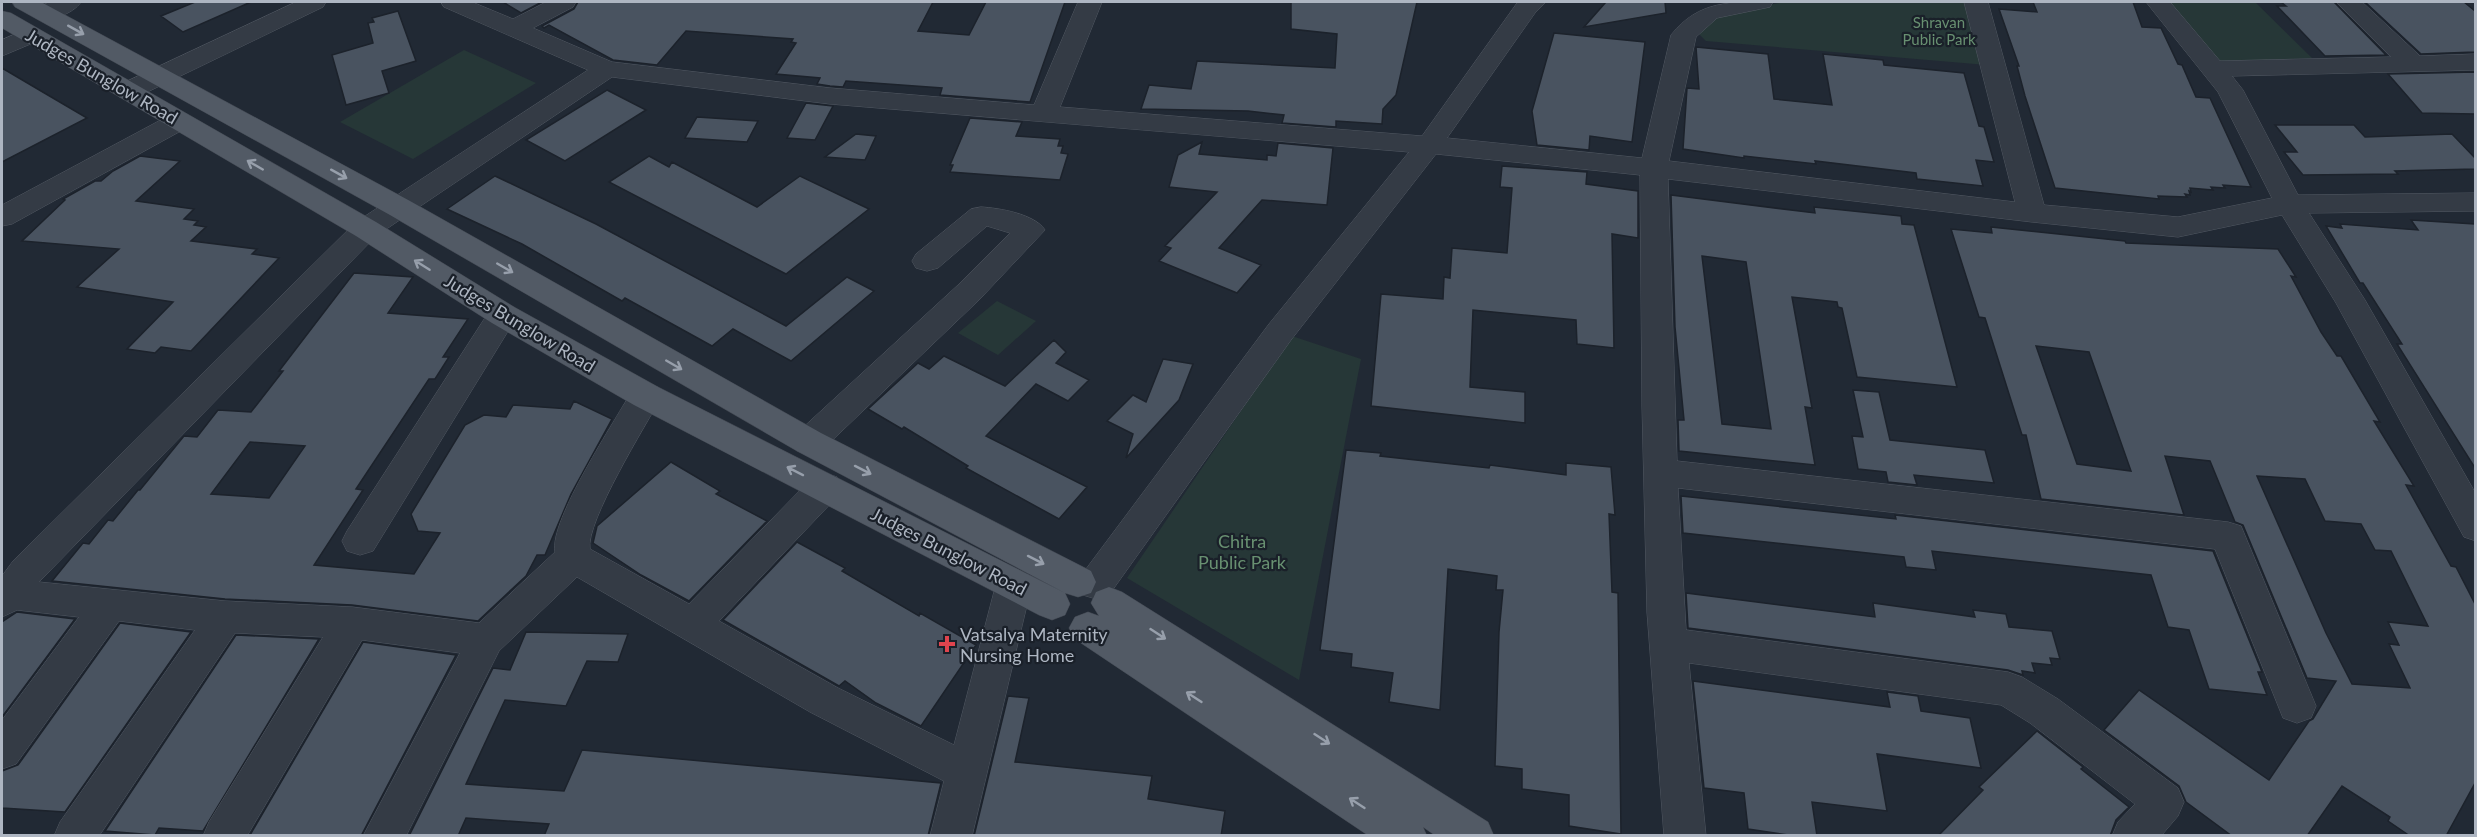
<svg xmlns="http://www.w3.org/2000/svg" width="2477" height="837" font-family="Lato,sans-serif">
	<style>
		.green { fill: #263737 }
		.building { fill: #495360; stroke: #1c222b; stroke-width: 1.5; fill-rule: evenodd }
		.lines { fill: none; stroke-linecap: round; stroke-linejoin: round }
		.minor-casing { stroke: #525963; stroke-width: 1 }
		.major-casing { stroke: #3e444e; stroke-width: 1 }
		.minor { fill: #343b45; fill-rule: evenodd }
		.major { fill: #525a65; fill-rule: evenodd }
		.oneway { stroke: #979fab }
		.health-dot { fill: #e0444e; stroke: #1a2029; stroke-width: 2 }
		.labels { text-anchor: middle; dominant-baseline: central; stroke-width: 4.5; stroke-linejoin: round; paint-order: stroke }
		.far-park-label { font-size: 15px; fill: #689071; stroke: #1a2029 }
		.street-label { font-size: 18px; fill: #aeb6c2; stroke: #1a2029 }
		.park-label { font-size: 18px; fill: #689071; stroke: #1a2029 }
		.poi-label { font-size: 18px; fill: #aeb6c2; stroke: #1a2029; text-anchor: start }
	</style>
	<rect width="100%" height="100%" fill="#212934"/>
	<path class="green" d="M1784,2H1970L1987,65L1706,41L1697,32L1715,15Z
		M2163,2H2255L2312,58L2220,62Z
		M464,50L536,83L413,159L340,122Z
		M997,301L1036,321L998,355L958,333Z
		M1292,336L1361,359L1299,680L1127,578Z"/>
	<path class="building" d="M195,2H251L183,32L161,16Z
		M503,2H542L521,13Z
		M578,2H933L918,31L969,35L986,2H1065L1030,102L940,95L942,88L846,81L843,87L830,86L817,84L820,78L776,74L796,43L791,42L793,39L686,31L657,65L613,60L549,25L544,28L542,26L574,9Z
		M1291,2H1417L1396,95L1383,109L1382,124L1336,121V127L1282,123L1284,115L1248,111L1141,109L1149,85L1191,89L1197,61L1335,68L1337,34L1291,29Z
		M1606,2H1665L1666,13L1584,27Z
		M2033,2H2133L2142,27L2161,28L2178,64L2182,65L2196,97L2210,98L2251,187L2223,185L2225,188L2211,187L2213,190L2190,188L2191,192L2189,191L2190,195L2185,194L2187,197L2158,196L2159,199L2055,188L2025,96L2017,66H2019L1999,9L2037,12Z
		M2281,2H2334L2386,55L2325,56L2277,6H2286Z
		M2365,2H2464L2475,11V52L2421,54Z
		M398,11L416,61L382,71L389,93L346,105L332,55L373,43L368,23L374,22L372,18Z
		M1554,33L1645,42L1632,142L1590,136L1589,150L1537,145L1532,111Z
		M1696,47L1768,54L1774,99L1832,105L1823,54L1883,60L1884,65L1964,73L1979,126L1984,127L1994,162L1976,160L1983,186L1917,179L1916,173L1815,161L1816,164L1744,156V158L1683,149L1687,88L1699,89Z
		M2,68L41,91L87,118L2,162Z
		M2475,72V114L2422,113L2388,74Z
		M607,90L646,110L565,161L526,140Z
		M806,103L833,106L815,140L787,138Z
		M697,117L758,121L747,142L685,138Z
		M970,118L1022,122L1016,136L1060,139L1058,146H1063L1061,153L1068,154L1060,180L950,172L953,165H950Z
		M2275,125H2354L2365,137L2452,134L2475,158V169L2395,171L2398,174L2303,175L2284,152H2297Z
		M856,134L876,136L865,160L825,157Z
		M1202,142L1199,154L1267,160V155L1276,156L1278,143L1333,148L1327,205L1262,200L1219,248L1261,265L1237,293L1159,261L1171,248L1165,246L1217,192L1169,187L1178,155Z
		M140,156L180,161L136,201L194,209L184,219L198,221L194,225L206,227L191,241L257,249L252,254L279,258L191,351L161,347L155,353L127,349L173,302L77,287L119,249L22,241L65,200L63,199L95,181H101L113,171Z
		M649,156L669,167L672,162L757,207L800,176L869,209L786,274L609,182Z
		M1502,166L1587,172L1586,184L1638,191V238L1612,234L1614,348L1577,344L1576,320L1473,310L1470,387L1525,392V423L1371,406L1381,294L1443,299L1444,277L1450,278L1452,248L1507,253L1512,188L1500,187Z
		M495,176L596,224L786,326L847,277L874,291L791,361L733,329L712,346L625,298L622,301L522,244L447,209Z
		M1671,195L1815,213L1814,207L1901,216L1902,224L1914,225L1957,387L1857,377L1842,308L1838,307L1837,302L1792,297L1812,408L1805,407L1815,465L1679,451L1678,420H1684L1675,327ZM1702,256L1746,262L1771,429L1722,424Z
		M2411,220L2475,224V468L2397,344H2402L2363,283H2360L2326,226L2342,228L2340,224L2418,230Z
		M1991,227L2125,241L2126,243L2278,249L2296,277L2291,276L2321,332L2337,356H2341L2380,422L2374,421L2414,486L2406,485L2451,566L2456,567L2475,604V783L2446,836H2410L2388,821L2390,817L2342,786L2307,836H2232L2186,802L2179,786L2104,730L2139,690L2269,780L2309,721L2313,719L2336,681L2307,678L2243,525L2235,522L2210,461L2165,456L2184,515L2041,499L2026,435H2022L1985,318L1979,317L1951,229L1992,233ZM2036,346L2089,352L2131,471L2077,464ZM2257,476L2305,479L2325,521L2361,524L2375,550L2391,551L2428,626L2388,622L2399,645L2389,644L2410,688L2352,684L2326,633Z
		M354,273L413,277L388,313L468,319L443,357H449L435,379H429L356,489L363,490L314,565L414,574L440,533L418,531L411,514L465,425L484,415L506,417L513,405L570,409L574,401L612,419L571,494L545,555H537L526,576L478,621L352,605L225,599L52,581L83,543L89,544L108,520L113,521L138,490H140L184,436L197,437L218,410L251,412L283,371H279ZM250,442L305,446L269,498L211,494Z
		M1054,340L1066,352L1056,363L1089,380L1068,401L1036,384L986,436L1087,487L1059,519L966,468L968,466L904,427L902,429L868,409L918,363L929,369L944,356L1005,386Z
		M1163,359L1193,364L1179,400L1126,458L1133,434L1107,421L1133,395L1146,402Z
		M1853,390L1879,392L1890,440L1985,450L1994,483L1914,475L1917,485L1888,482L1886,472L1858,469L1852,436L1863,437Z
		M1346,450L1381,453L1380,456L1489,468L1490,465L1566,475V463L1611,467L1615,515L1609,514L1612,592L1618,593L1621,834L1569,826V795L1522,789V769L1495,766L1499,632L1503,590H1496L1497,576L1448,569L1440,710L1389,702L1393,673L1351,667L1352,654L1320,650Z
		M671,462L720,491L716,494L767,521L689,601L641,575L593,543L597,526Z
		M1681,496L1896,519L1895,515L2213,551L2262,672H2258L2267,695L2209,689L2189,630L2168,627L2151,575L1932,551L1936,570L1906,567L1904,557L1683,533Z
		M797,542L845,568L842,571L919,616L920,613L976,645L921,726L876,703L845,681L839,686L723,620Z
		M1686,593L1875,617L1873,603L1975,617L1973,610L2006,614L2009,627L2052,631L2060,659L2050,658L2052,665L2032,663L2035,673L2022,671L2023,675L2008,670L1688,628Z
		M17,612L75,619L2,717V622Z
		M120,623L191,632L65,812L2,808V771L18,765Z
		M526,632L628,634L618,662L587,661L566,706L505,700L466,784L564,791L582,750L941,783L928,836H544L549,824L466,818L458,836H409L493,668L510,670Z
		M236,635L319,639L203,831L159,828L155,835L105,831Z
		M363,642L456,655L361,836L250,835Z
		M1693,681L1890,707L1887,692L1918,696L1921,711L1970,718L1981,768L1877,754L1887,811L1812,802L1817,836H1795L1748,829L1744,793L1704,788Z
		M1008,696L1029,698L1015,762L1152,776L1148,799L1225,811L1221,836H974Z
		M2037,731L2083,767L2081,769L2129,807L2116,820L2110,836H1938L1983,790L1979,787Z"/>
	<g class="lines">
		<g class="minor-casing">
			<path id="minor" d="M50,2H81C73,14 50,22 36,18L33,13L36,8Z
				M296,2H326L323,7L137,97L128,99L119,97L115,91L119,85Z
				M441,2H472L513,19L546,2H576L573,7L533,28L612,62L830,88L1034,105L1078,2H1102L1060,107L1422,136L1517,3L1546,2L1535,13L1447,138L1642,158L1671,35C1699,0 1730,2 1773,2L1770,7L1717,18L1696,37L1669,161L2015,202L1964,2H1988L2044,205L2178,217L2272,198L2218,92L2146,2H2170L2220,61L2391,57L2336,2H2362L2420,56L2476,54V70L2232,76L2243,90L2298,195L2476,193V211L2309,213L2365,300L2476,494V541L2464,537L2336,303L2282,215L2178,237L2032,222L1668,179L1677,461L2228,522L2241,526L2316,706L2311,718L2297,723L2283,718L2215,549L1678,488L1686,630L2008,672L2022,677L2058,699L2178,788L2184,802L2178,816L2161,836H2112L2118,822L2135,804L2030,723L2001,705L1689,663L1706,836H1664L1647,612L1642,405L1640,175L1436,154L1291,340L1109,595L1096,599L1083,595L1078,584L1083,573L1269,324L1409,152L830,104L612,77L376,236L39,582L225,601L352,607L479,623L555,552C549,520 616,420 634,387L646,384L658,387L662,396C647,423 585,523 590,549L689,604L813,477L825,473L837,477L842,487L837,497L719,621L838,688L954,745L996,584L1001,573L1014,569L1027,573L1032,584L972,836H930L944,781L810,712L577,577L499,651L406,836H363L460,653L362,640L247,836H203L209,822L323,637L235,633L99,836H54L60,822L195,630L119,621L16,764L2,769V720L79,617L17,610L2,617V576L13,561L356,222L588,70L444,7Z
				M31,27L40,30L44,35L40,40L2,56V40Z
				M179,113L188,115L192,121L188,127L12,224L2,226V205L170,115Z
				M981,207C999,208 1035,214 1045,230L980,299L821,451L809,455L797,451L792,442L797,433L958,285L1010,233L987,226L938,268L927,271L916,268L912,261L916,254L971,209Z
				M503,304L514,307L518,315L373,551L360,555L347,551L342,541L347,531L492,307Z"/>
		</g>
		<g class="major-casing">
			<path id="major" d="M12,2H41L410,201L821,433L1091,571L1096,582L1091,593L1078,597L1065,593L797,451L390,215L15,7Z
				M2,11L11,13L376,222L514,307L658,387L1065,593L1070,604L1065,615L1052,620L1039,615L634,405L492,323L356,236L2,28Z
				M1109,587L1122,592L1488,822L1494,836H1436L1423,827L1427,836H1369L1075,639L1069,628L1075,617L1088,612L1099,616L1091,603L1096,592Z"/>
		</g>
		<use href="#minor" class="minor"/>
		<use href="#major" class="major"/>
	</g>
	<defs><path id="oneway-shaft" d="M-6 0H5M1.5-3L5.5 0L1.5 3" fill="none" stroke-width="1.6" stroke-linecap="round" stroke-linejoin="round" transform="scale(1.5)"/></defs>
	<g class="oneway">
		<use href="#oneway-shaft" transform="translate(76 30) rotate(29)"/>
		<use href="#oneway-shaft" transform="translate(255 165) rotate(-150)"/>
		<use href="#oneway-shaft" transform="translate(339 174) rotate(29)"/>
		<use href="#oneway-shaft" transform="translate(422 265) rotate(-148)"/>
		<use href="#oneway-shaft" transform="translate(505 268) rotate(30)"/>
		<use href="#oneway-shaft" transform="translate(674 365) rotate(30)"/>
		<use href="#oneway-shaft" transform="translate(863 470) rotate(27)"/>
		<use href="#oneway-shaft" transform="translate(795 471) rotate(-153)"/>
		<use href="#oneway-shaft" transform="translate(1036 560) rotate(27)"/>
		<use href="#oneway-shaft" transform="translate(1158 634) rotate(33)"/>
		<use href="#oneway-shaft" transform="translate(1194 697) rotate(-147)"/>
		<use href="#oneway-shaft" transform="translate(1322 739) rotate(33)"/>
		<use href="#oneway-shaft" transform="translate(1357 803) rotate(-147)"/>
	</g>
	<path class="health-dot" d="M944 635h6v6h6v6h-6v6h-6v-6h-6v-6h6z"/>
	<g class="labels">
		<g class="far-park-label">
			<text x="1939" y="22">Shravan<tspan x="1939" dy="17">Public Park</tspan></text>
		</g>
		<g class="street-label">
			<text transform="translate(102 76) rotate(30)">Judges Bunglow Road</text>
			<text transform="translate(520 323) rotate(31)">Judges Bunglow Road</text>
			<text transform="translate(949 551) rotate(27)">Judges Bunglow Road</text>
		</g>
		<g class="park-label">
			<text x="1242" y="541">Chitra<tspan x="1242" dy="21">Public Park</tspan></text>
		</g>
		<g class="poi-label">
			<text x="960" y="634">Vatsalya Maternity<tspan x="960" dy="21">Nursing Home</tspan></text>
		</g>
	</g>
	<rect width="2477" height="837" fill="none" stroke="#aeb6c2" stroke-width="6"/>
</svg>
